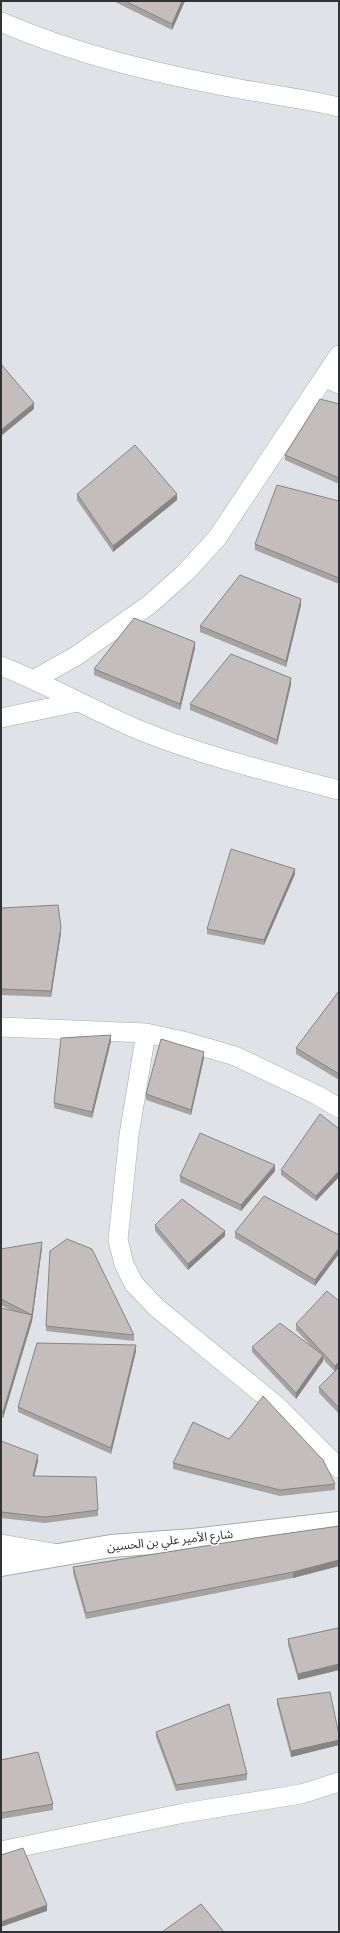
<svg xmlns="http://www.w3.org/2000/svg" width="340" height="1933" font-family="Signika,'Noto Sans Arabic',sans-serif">
	<style>
		.lines { fill: none; stroke-linecap: round; stroke-linejoin: round }
		.street-casing { stroke: #a7abaf; stroke-width: 20 }
		.secondary-casing { stroke: #a7abaf; stroke-width: 24 }
		.street { stroke: #fff; stroke-width: 19 }
		.secondary { stroke: #fff; stroke-width: 22 }
		.wall { fill: #a8a3a3 }
		.shaded-wall { fill: #888484 }
		.building { fill: #c3bdbd; stroke: #888484 }
		.labels { text-anchor: middle; dominant-baseline: central; stroke-width: 3; stroke-linejoin: round; paint-order: stroke }
		.street-label { font-size: 12px; fill: #323335; stroke: #fff }
	</style>
	<rect width="100%" height="100%" fill="#dfe3e7"/>
	<g class="lines">
		<g class="street-casing">
			<path id="street" d="M1,22C77,55 159,74 240,89C273,95 307,99 339,107
				M324,377L339,384
				M1,666C50,685 95,712 144,732C207,757 274,773 339,790
				M35,679L76,656L149,605L186,572L217,538L339,355
				M1,718L78,702
				M1,1027L146,1033L187,1042L235,1056L317,1095L339,1108
				M146,1033L129,1135L118,1240L124,1264L134,1284L157,1308L276,1405L339,1468
				M1,1544L53,1553
				M1,1851L184,1813L301,1794L339,1782"/>
		</g>
		<g class="secondary-casing">
			<path id="secondary" d="M1,1565L111,1546L193,1540L339,1523"/>
		</g>
		<use href="#street" class="street"/>
		<use href="#secondary" class="secondary"/>
	</g>
	<path class="wall" d="M113,1H185L172,30Z
		M339,404V484L285,460V455Z
		M77,494L177,500L113,552L77,500Z
		M339,501V584L255,550V544Z
		M301,605L286,667L200,632V626Z
		M195,648L180,710L94,675V669Z
		M291,684L277,745L190,710V704Z
		M295,874L264,945L207,934V929Z
		M1,908L61,933L51,997L1,995Z
		M339,991V1080L296,1054V1048Z
		M111,1041L92,1118L54,1108V1103Z
		M204,1058L191,1115L146,1100V1094Z
		M339,1129V1177L316,1201L281,1175V1170Z
		M275,1171L241,1211L180,1182V1176Z
		M155,1225L225,1236L188,1270L155,1231Z
		M235,1232L339,1235L315,1286L235,1238Z
		M42,1248L32,1321L3,1418L1,1417V1308L12,1311L1,1305V1249Z
		M339,1301V1414L319,1393V1387L335,1372L323,1359V1361L296,1399L252,1352V1347H312L296,1330V1324Z
		M46,1326L134,1335V1341L46,1331Z
		M136,1351L111,1454L18,1412V1407Z
		M229,1439L335,1484V1490L280,1496L173,1469V1463Z
		M1,1441L38,1461L34,1476L98,1510V1516L45,1523L1,1518Z
		M339,1526V1566L293,1578L86,1619L73,1573V1567Z
		M339,1633V1670L298,1680L288,1645V1639Z
		M277,1699L339,1735V1745L291,1757L277,1704Z
		M156,1732L247,1774V1780L176,1791L156,1737Z
		M1,1760L53,1804V1810L1,1819Z"/>
	<path class="shaded-wall" d="M182,1H185L172,30V24Z
		M34,403V409L1,436V430Z
		M177,494V500L113,552V546Z
		M301,599V605L286,667V661Z
		M195,642V648L180,710V704Z
		M291,678V684L277,745V740Z
		M295,869V874L264,945V940Z
		M61,927V933L51,997V991Z
		M111,1035V1041L92,1118V1112Z
		M204,1052V1058L191,1115V1110Z
		M275,1165V1171L241,1211V1205Z
		M339,1171V1177L316,1201V1196Z
		M225,1231V1236L188,1270V1264Z
		M42,1242V1248L32,1321L3,1418V1412L32,1315Z
		M339,1248V1254L315,1286V1280Z
		M136,1345V1351L111,1454V1448Z
		M323,1355V1361L296,1399V1393Z
		M339,1362V1368L335,1372V1366Z
		M38,1455V1461L33,1482V1476Z
		M339,1560V1566L293,1578V1572Z
		M339,1664V1670L298,1680V1674Z
		M339,1740V1745L291,1757V1751Z
		M47,1905V1911L1,1927V1922Z"/>
	<path class="building" d="M125,1H182L172,24Z
		M1,364L34,403L1,430Z
		M320,399L339,404V478L285,455Z
		M135,445L177,494L113,546L77,494Z
		M277,485L339,501V578L255,544Z
		M240,575L301,599L286,661L200,626Z
		M134,618L195,642L180,704L94,669Z
		M231,654L291,678L277,740L190,704Z
		M231,849L295,869L264,940L207,929Z
		M58,905L61,927L51,991L1,989V908Z
		M339,991V1074L296,1048Z
		M111,1035L92,1112L54,1103L61,1038Z
		M161,1039L204,1052L191,1110L146,1094Z
		M320,1114L339,1129V1171L316,1196L281,1170Z
		M200,1133L275,1165L241,1205L180,1176Z
		M264,1196L339,1235V1248L315,1280L235,1232Z
		M182,1199L225,1231L188,1264L155,1225Z
		M67,1239L92,1249L134,1335L46,1326L50,1251Z
		M42,1242L32,1315L1,1299V1249Z
		M327,1291L339,1301V1362L335,1366L296,1324Z
		M1,1308L32,1315L3,1412L1,1411Z
		M280,1323L323,1355L296,1393L252,1347Z
		M37,1343L136,1345L111,1448L18,1407Z
		M339,1367V1408L319,1387Z
		M263,1396L323,1460L335,1484L280,1490L173,1463L193,1422L229,1439L242,1424Z
		M1,1441L38,1455L33,1476L96,1477L98,1510L45,1517L1,1512Z
		M339,1526V1560L293,1572L86,1613L73,1567L255,1538Z
		M338,1628L339,1633V1664L298,1674L288,1639Z
		M330,1692L339,1735V1740L291,1751L277,1699Z
		M229,1704L247,1774L176,1785L156,1732Z
		M38,1752L53,1804L1,1813V1760Z
		M23,1848L47,1905L1,1922V1855Z
		M201,1904L224,1932H162Z"/>
	<g class="labels">
		<g class="street-label">
			<text transform="translate(170 1541) rotate(-6)">شارع الأمير علي بن الحسين</text>
		</g>
	</g>
	<rect width="340" height="1933" fill="none" stroke="#323335" stroke-width="4"/>
</svg>
